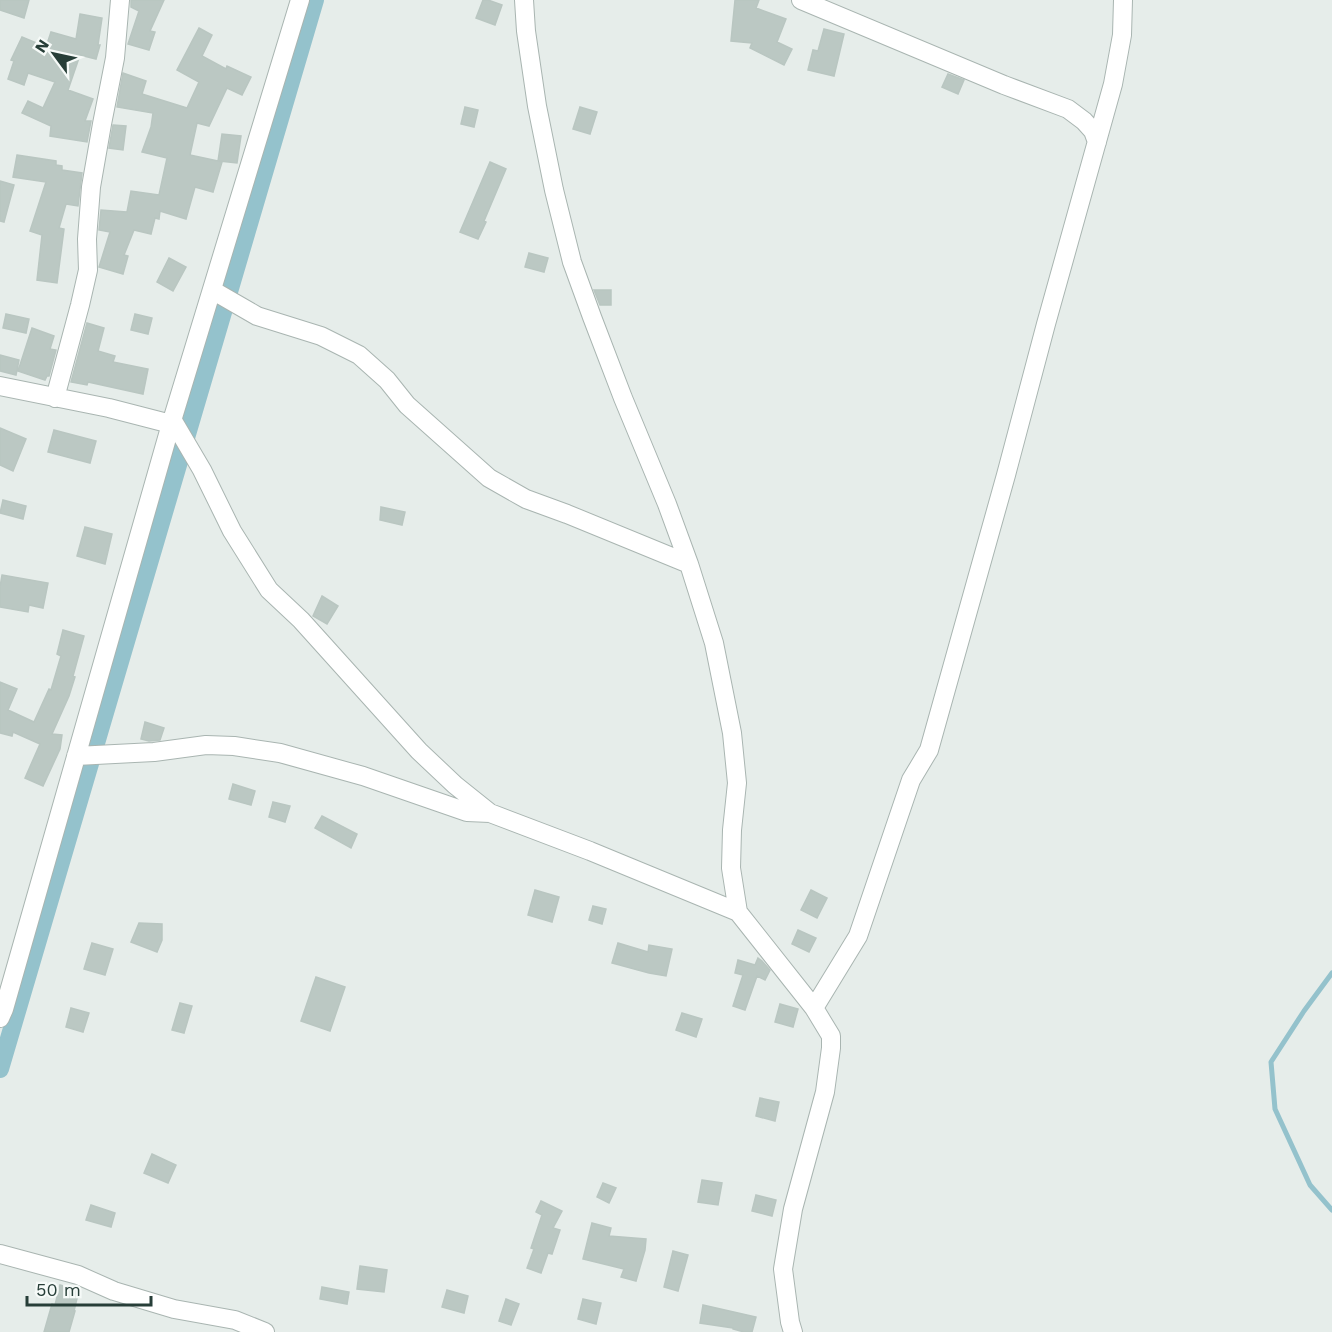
<svg xmlns="http://www.w3.org/2000/svg" width="1332" height="1332" font-family="'Work Sans',sans-serif">
	<style>
		.lines { fill: none; stroke-linecap: round; stroke-linejoin: round }
		.stream { stroke: #94c2cc; stroke-width: 5 }
		.canal { stroke: #94c2cc; stroke-width: 18 }
		.building { fill: #bbc8c3; stroke: #b9c6c1; stroke-width: 1.5 }
		.minor-casing { stroke: #a9b5b1; stroke-width: 20 }
		.minor { stroke: #fff; stroke-width: 18 }
	</style>
	<rect width="100%" height="100%" fill="#e6edea"/>
	<g class="lines">
		<path class="stream" d="M1332,973L1304,1011L1271,1062L1275,1109L1310,1185L1332,1210"/>
		<path class="canal" d="M0,1069L315,0"/>
	</g>
	<path class="building" d="M0,0H29L24,18L0,10Z
		M131,0H164L150,31L155,32L149,50L128,44L139,11L131,7Z
		M483,0H488L502,5L495,25L476,18Z
		M735,0H759L756,8L786,19L777,42L792,49L784,65L750,48L752,43L731,41Z
		M80,14L102,18L98,45H100L96,59L80,55L68,90L93,99L85,121H91L87,142L50,136L51,126L22,113L28,101L43,108L55,82L28,73L24,85L8,79L14,61L11,60L22,37L46,47L51,32L76,39Z
		M199,28L212,35L202,56L226,69L227,66L251,77L242,95L227,88L209,126L197,123L190,155L218,161L222,134L241,136L237,163L219,161L222,162L213,192L195,187L186,219L160,211L159,219L155,218L151,234L134,230L124,255L128,256L123,274L99,267L110,232L99,230L101,210L127,212L131,191L159,195L167,158L142,152L151,127L153,113L117,107L123,73L146,81L142,94L187,108L199,82L177,70Z
		M824,29L844,34L834,76L808,70L813,50L818,51Z
		M948,74L964,80L958,94L942,87Z
		M465,107L478,110L474,127L461,124Z
		M580,107L597,112L590,134L573,129Z
		M113,125L126,126L123,150L109,148Z
		M17,155L56,161V165L62,166V170L82,173L78,206L66,204L59,228L64,229L57,283L37,280L42,235L30,231L46,182L13,177Z
		M490,162L506,169L484,221L486,222L478,239L460,232Z
		M0,181L14,185L4,222L0,221Z
		M529,253L548,258L544,272L525,267Z
		M169,258L186,267L173,291L157,282Z
		M594,290H611V305H600Z
		M6,314L29,319L26,333L3,328Z
		M135,314L152,318L148,334L131,330Z
		M87,323L104,328L98,351L115,356L113,362L148,369L143,394L88,382L87,385L71,382Z
		M32,328L54,336L50,349L56,350L49,376H47L45,380L18,371Z
		M0,355L19,360L16,375L0,371Z
		M0,428L26,439L13,471L0,465Z
		M54,430L96,441L90,463L48,452Z
		M3,500L26,506L23,519L0,513Z
		M381,507L405,512L402,525L380,520Z
		M85,527L112,534L105,564L77,556Z
		M2,575L48,583L43,608L29,605L28,612L0,607V587Z
		M322,596L338,606L327,624L313,616Z
		M63,630L84,636L73,676L75,677L69,696L52,734L62,735L60,749L43,786L25,778L40,744L13,732L12,736L0,733V682L17,689L8,710L34,722L49,689L51,690L61,656L57,654Z
		M145,722L164,728L160,740L149,741L141,739Z
		M233,784L255,791L251,805L229,799Z
		M273,802L290,806L285,822L269,817Z
		M322,816L357,834L351,848L315,828Z
		M535,890L559,897L552,922L528,915Z
		M811,890L827,898L817,918L801,910Z
		M593,906L606,909L602,924L589,920Z
		M139,923L162,924V940L157,952L131,942Z
		M798,930L816,938L809,952L792,944Z
		M92,943L113,949L105,975L84,969Z
		M618,943L648,952L649,945L672,949L666,976L649,973L612,963Z
		M758,958L762,961L770,970L765,980L757,976L745,1010L733,1006L743,975L735,973L738,960L755,965Z
		M316,977L345,987L330,1031L301,1021Z
		M180,1003L192,1006L184,1033L172,1030Z
		M780,1004L798,1009L793,1027L775,1022Z
		M71,1008L89,1013L83,1032L66,1027Z
		M682,1013L702,1019L696,1037L676,1030Z
		M760,1098L779,1102L775,1121L756,1116Z
		M152,1154L176,1165L168,1183L144,1173Z
		M702,1180L722,1183L718,1205L698,1202Z
		M603,1183L616,1188L609,1203L597,1197Z
		M756,1195L776,1200L772,1216L752,1211Z
		M541,1201L562,1211L553,1228L560,1230L552,1254L548,1253L541,1273L527,1268L534,1249L531,1248L542,1215L536,1212Z
		M91,1205L115,1213L111,1227L86,1220Z
		M592,1223L611,1228L609,1236L646,1239L645,1250L636,1281L621,1277L624,1269L583,1259Z
		M673,1251L688,1255L678,1291L664,1287Z
		M360,1266L387,1270L384,1292L357,1289Z
		M60,1285L79,1290L74,1311H75L69,1332H44L52,1304L55,1305Z
		M322,1287L349,1292L347,1304L320,1299Z
		M447,1290L468,1296L464,1313L442,1307Z
		M506,1299L519,1304L511,1325L499,1321Z
		M583,1299L601,1303L596,1324L578,1319Z
		M703,1305L756,1317L752,1332H744L733,1329V1328L700,1323Z"/>
	<g class="lines">
		<g class="minor-casing">
			<path id="minor" d="M524,0L526,31L537,106L554,190L572,262L592,317L623,398L667,504L689,564L714,643L732,733L737,783L732,830L731,868L738,912
				M801,0L1004,85L1068,109L1084,121L1093,131L1097,142
				M212,290L257,316L321,336L359,355L387,380L407,405L489,478L526,499L567,514L689,564
				M0,386L109,408L171,424
				M55,398L80,305L88,270L87,239L91,187L102,124L115,58L120,0
				M172,419L202,470L232,531L269,590L301,620L419,751L455,785L490,813L590,851L738,912L814,1008L831,1036V1048L825,1092L793,1209L783,1269L790,1322L793,1332
				M76,756L154,752L206,745L234,746L280,753L363,776L467,812L490,813
				M814,1008L858,936L911,780L929,750L1006,475L1046,324L1113,84L1122,35L1123,0
				M0,1018L4,1009L171,424L300,0
				M0,1254L78,1275L114,1291L174,1309L235,1320L265,1332"/>
		</g>
		<use href="#minor" class="minor"/>
	</g>
	<g transform="translate(54 54) rotate(303)" stroke="#f6faf8" stroke-width="4.5" paint-order="stroke">
	<path d="M0-4.5L10 22L0 15L-10 22Z" fill="#273e38"/>
	<text y="-9" font-size="16" font-weight="bold" text-anchor="middle" fill="#273e38">N</text>
	</g>
	<path d="M27 1296v9h124v-9" fill="none" stroke="#273e38" stroke-width="3"/>
	<text x="36" y="1296" font-size="18" fill="#273e38" stroke="#f6faf8" stroke-width="4.5" paint-order="stroke">50 m</text>
</svg>
